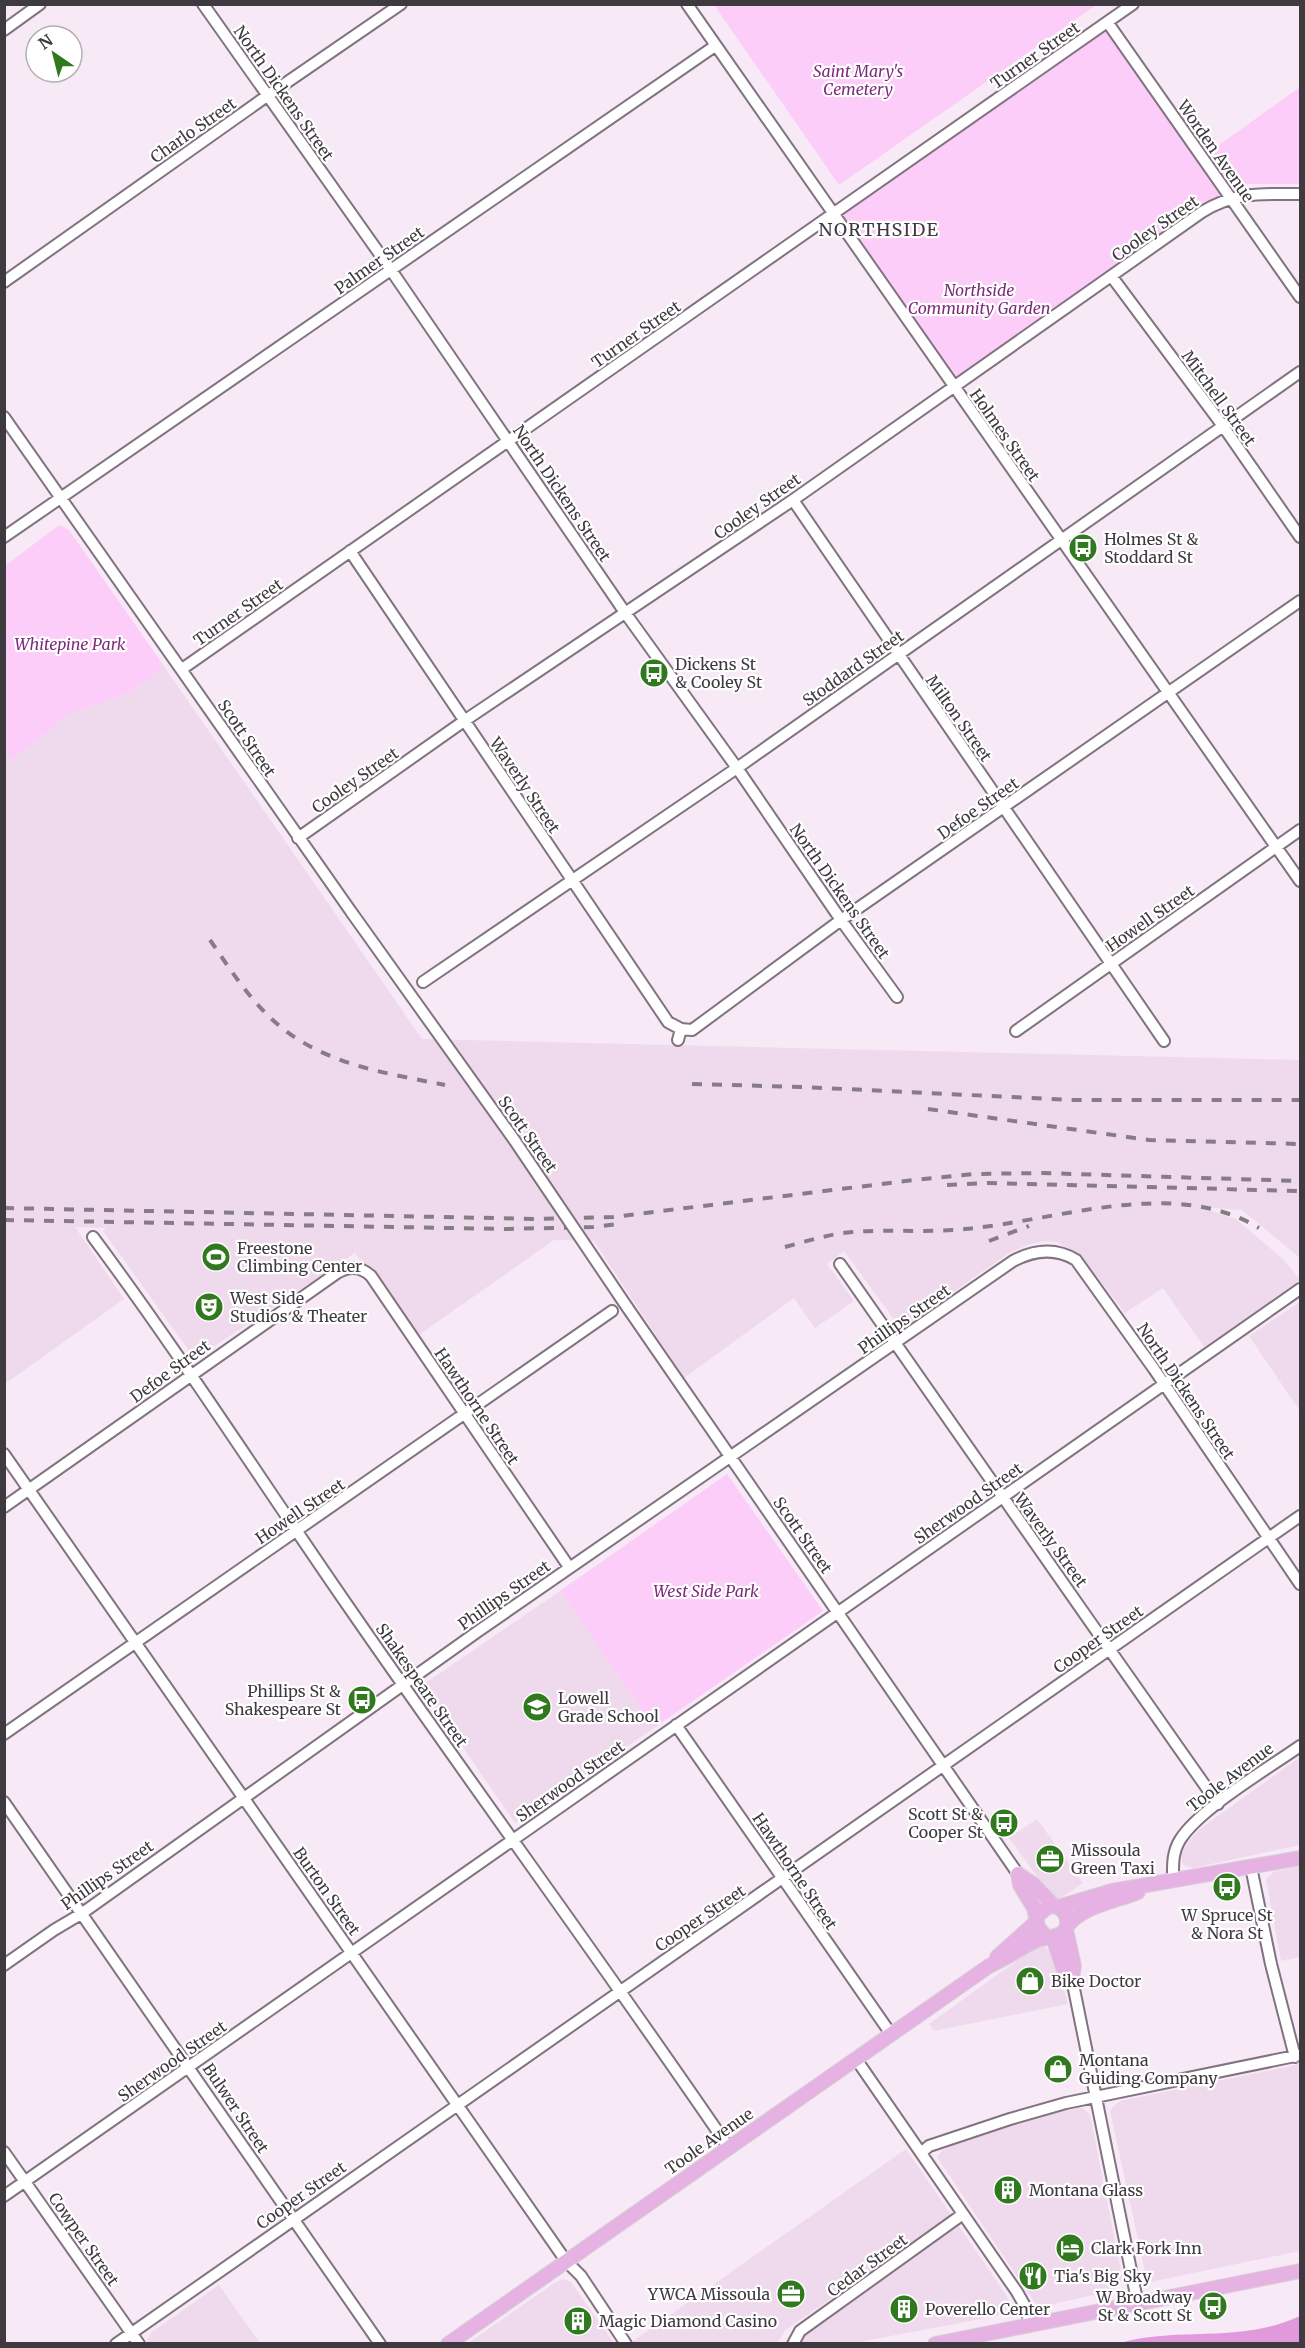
<svg xmlns="http://www.w3.org/2000/svg" width="1305" height="2348" font-family="Merriweather,serif">
	<style>
		.built { fill: #efdaed }
		.green { fill: #fccdf9 }
		.water { fill: #e09adc }
		.lines { fill: none; stroke-linecap: round; stroke-linejoin: round }
		.minor-casing { stroke: #817380; stroke-width: 14 }
		.major-casing { stroke: #d5d4d5; stroke-width: 16 }
		.minor { stroke: #fff; stroke-width: 10 }
		.major { stroke: #e5b2e3; stroke-width: 14 }
		.rail { stroke: #857c84; stroke-width: 4; stroke-dasharray: 10 10; stroke-linecap: butt }
		.minor-bridge-casing { stroke: #817380; stroke-width: 14; stroke-linecap: butt }
		.minor-bridge { stroke: #fff; stroke-width: 10 }
		.labels { text-anchor: middle; dominant-baseline: central; stroke-width: 4.5; stroke-linejoin: round; paint-order: stroke }
		.street-label { font-size: 16px; fill: #3f3a3f; stroke: #fff }
		.park-label { font-size: 16px; font-style: italic; fill: #7d2c7c; stroke: #fff }
		.poi-label { font-size: 16px; fill: #3f3a3f; stroke: #fff; text-anchor: start }
		.neighbourhood-label { font-size: 18px; letter-spacing: 1.5px; fill: #3f3a3f; stroke: #fff }
	</style>
	<rect width="100%" height="100%" fill="#f8e9f7"/>
	<path class="built" d="M159,659L422,1039L1300,1060V1258L1242,1210L1202,1207L1237,1220L1284,1260L1300,1280L1204,1347L1163,1288L1125,1313L1080,1255L1057,1242L1045,1241L1030,1244L1009,1253L906,1325H898L844,1251L827,1264L854,1301L815,1328L794,1298L684,1378L594,1241L554,1240L416,1337L355,1253L195,1359L103,1231L106,1228L75,1227L124,1299L5,1384L4,748L13,759L70,714L129,693L161,670Z
		M1300,1302V1411L1249,1336Z
		M560,1591L654,1728L515,1823L421,1686Z
		M1300,1757V1845L1193,1868L1185,1866L1182,1862V1854L1188,1842L1200,1829Z
		M1037,1819L1083,1883L1059,1899L1052,1897L1009,1838Z
		M1300,1866V1957L1281,1961L1266,1879L1273,1872Z
		M1044,1946L1054,1956L1068,2004L934,2031L929,2024L1030,1951Z
		M1300,2064V2251L1150,2282L1146,2276L1110,2111L1114,2106L1120,2101Z
		M1078,2108H1083L1090,2115L1123,2281L1116,2290L1045,2306L1039,2305L1035,2303L937,2157L943,2150L976,2135L1013,2123Z
		M906,2149L952,2216L785,2330L778,2343L635,2344L633,2341Z
		M959,2226L1007,2296L1009,2302L1006,2310L997,2316L854,2343L798,2344L800,2337Z
		M564,2279L571,2282L614,2343H468L556,2282Z
		M219,2285L260,2343H150L147,2340L152,2332Z"/>
	<path class="green" d="M1096,5L839,185L714,5V4Z
		M1108,23L1230,197L954,387L833,214Z
		M1300,87V184H1238L1228,180L1208,153Z
		M59,525L69,530L159,659L161,670L129,693L70,714L12,760L4,748L5,566Z
		M727,1474L823,1611L654,1728L560,1591Z"/>
	<path class="water" d="M1300,2316V2343H1119C1180,2326 1239,2344 1300,2316Z"/>
	<g class="lines">
		<g class="minor-casing">
			<path id="minor" d="M203,4L391,270L626,614L737,768L841,920L897,997
				M687,4L1300,881
				M1108,23L1300,297
				M4,30L40,4
				M1112,277L1223,426L1300,537
				M4,282L267,96L401,4
				M4,417L352,913
				M793,500L1164,1041
				M4,537L715,46
				M350,551L668,1022L681,1029
				M182,669L1133,4
				M298,838L464,721L793,500L1202,212C1236,191 1262,194 1300,194
				M423,982L737,768L1300,372
				M1016,1031L1300,830
				M678,1040L681,1029L692,1030L841,920L1300,601
				M93,1237C183,1358 264,1485 350,1609C475,1790 605,1966 729,2148
				M840,1264C965,1445 1092,1624 1218,1804
				M627,1307L1018,1874
				M4,1454L566,2261L581,2276L626,2344
				M4,1507L337,1273C349,1266 360,1266 371,1276L569,1567
				M676,1725L891,2034
				M4,1734L612,1311
				M4,1802L380,2344
				M1251,1867L1271,1964L1295,2057
				M1173,1880C1173,1866 1172,1853 1180,1840C1199,1809 1269,1768 1300,1746
				M4,1965L54,1930L81,1914L477,1632L1013,1261C1034,1250 1055,1247 1076,1260L1154,1369L1300,1584
				M1072,1979L1138,2305
				M856,2059L1017,2292L1026,2308L1030,2325
				M4,2152L139,2344
				M921,2153L929,2146L1010,2119L1066,2103L1300,2055
				M4,2196L1300,1289
				M116,2344L1300,1516
				M793,2344L800,2331L963,2214"/>
		</g>
		<g class="major-casing">
			<path id="major" d="M1018,1874L1020,1885L1034,1908L1038,1927L1047,1938
				M1018,1874L1033,1884L1054,1906
				M1058,1907L1112,1891L1300,1858
				M1068,1925C1085,1905 1114,1902 1138,1892
				M1066,1930L1074,1966L1072,1979
				M1053,1938L1064,1971L1072,1979
				M997,1957L1036,1922
				M448,2344L989,1966C1005,1959 1019,1949 1035,1941C1045,1936 1068,1939 1067,1922C1067,1915 1064,1911 1058,1907L1049,1906L1036,1917
				M935,2344L1300,2271"/>
		</g>
		<use href="#minor" class="minor"/>
		<use href="#major" class="major"/>
		<path class="rail" d="M210,940C232,972 254,1007 286,1031C332,1066 391,1074 445,1085
			M692,1084L803,1087L1073,1100H1300
			M928,1109L1149,1140L1300,1144
			M947,1185L988,1183L1300,1191
			M4,1208L539,1219L613,1217L914,1180L974,1174L1042,1173L1300,1181
			M4,1220L506,1229L593,1227L619,1224
			M989,1241L1029,1226
			M785,1247C807,1241 829,1234 852,1232C889,1229 927,1233 965,1229C1057,1221 1174,1176 1259,1228"/>
		<g class="minor-bridge-casing">
			<path id="minor-bridge" d="M352,913L515,1141L627,1307"/>
		</g>
		<use href="#minor-bridge" class="minor-bridge"/>
	</g>
	<defs>
		<g id="bus-disc" transform="scale(1.5)"><circle r="9.5" fill="#31791e" stroke="#fff"/><path d="M-5-6H5V4H4V6H2V4H-2V6H-4V4H-5ZM-3.5-4V0h7V-4ZM-3.5 1.2v1.5H-2V1.2ZM2 1.2v1.5H3.5V1.2Z" fill="#fff"/></g>
		<g id="stadium-disc" transform="scale(1.5)"><circle r="9.5" fill="#31791e" stroke="#fff"/><path d="M0-5a6.5 5 0 1 0 0 10a6.5 5 0 1 0 0-10ZM-3.5-1.8h7v3.6h-7Z" fill="#fff"/></g>
		<g id="theatre-disc" transform="scale(1.5)"><circle r="9.5" fill="#31791e" stroke="#fff"/><path d="M-5-5.5Q0-4 5-5.5V0Q5 5 0 6Q-5 5-5 0ZM-3.3-2.5H-1v1.5H-3.3ZM1-2.5H3.3v1.5H1ZM-2.8 1Q0 5.5 2.8 1Z" fill="#fff"/></g>
		<g id="school-disc" transform="scale(1.5)"><circle r="9.5" fill="#31791e" stroke="#fff"/><path d="M0-5L7-2L0 1L-7-2ZM-4 1L0 2.5L4 1V4Q0 6-4 4Z" fill="#fff"/></g>
		<g id="office-disc" transform="scale(1.5)"><circle r="9.5" fill="#31791e" stroke="#fff"/><path d="M-6-3h4V-5.5h4V-3h4V5H-6ZM-1-4.5V-3h2v-1.5ZM-6 0V1H6V0Z" fill="#fff"/></g>
		<g id="shop-disc" transform="scale(1.5)"><circle r="9.5" fill="#31791e" stroke="#fff"/><path d="M-5-2.5h2.3a2.7 3.5 0 0 1 5.4 0H5L5.5 6h-11ZM-1.5-2.5h3a1.5 2.3 0 0 0-3 0Z" fill="#fff"/></g>
		<g id="building-disc" transform="scale(1.5)"><circle r="9.5" fill="#31791e" stroke="#fff"/><path d="M-4-6H4V6H1V3H-1V6H-4ZM-2.5-4.3h1.7v1.8h-1.7ZM.8-4.3h1.7v1.8H.8ZM-2.5-1h1.7V.8h-1.7ZM.8-1h1.7V.8H.8Z" fill="#fff"/></g>
		<g id="hotel-disc" transform="scale(1.5)"><circle r="9.5" fill="#31791e" stroke="#fff"/><path d="M-6-4.5h1.5V1H6V5H4.5V3h-9V5H-6ZM-4 0a1.8 1.8 0 1 1 3.6 0ZM.5 0V-2.5h3Q6-2.5 6 0Z" fill="#fff"/></g>
		<g id="restaurant-disc" transform="scale(1.5)"><circle r="9.5" fill="#31791e" stroke="#fff"/><path d="M-5-6h1v4h1v-4h1v4h1v-4h1v5L-1.5 .5V6h-2V.5L-5-1ZM5-6V6H3V1.5H1.5Q1.5-4 5-6Z" fill="#fff"/></g>
	</defs>
	<g fill-rule="evenodd">
		<use href="#bus-disc" x="1083" y="548"/>
		<use href="#bus-disc" x="654" y="673"/>
		<use href="#stadium-disc" x="216" y="1257"/>
		<use href="#theatre-disc" x="209" y="1307"/>
		<use href="#bus-disc" x="362" y="1700"/>
		<use href="#school-disc" x="537" y="1707"/>
		<use href="#bus-disc" x="1004" y="1823"/>
		<use href="#office-disc" x="1050" y="1859"/>
		<use href="#bus-disc" x="1227" y="1887"/>
		<use href="#shop-disc" x="1030" y="1981"/>
		<use href="#shop-disc" x="1058" y="2069"/>
		<use href="#building-disc" x="1008" y="2190"/>
		<use href="#hotel-disc" x="1070" y="2248"/>
		<use href="#restaurant-disc" x="1033" y="2276"/>
		<use href="#office-disc" x="791" y="2294"/>
		<use href="#bus-disc" x="1213" y="2306"/>
		<use href="#building-disc" x="904" y="2309"/>
		<use href="#building-disc" x="578" y="2321"/>
	</g>
	<g class="labels">
		<g class="street-label">
			<text transform="translate(1035 55) rotate(-35)">Turner Street</text>
			<text transform="translate(284 93) rotate(55)">North Dickens Street</text>
			<text transform="translate(193 130) rotate(-35)">Charlo Street</text>
			<text transform="translate(1216 151) rotate(55)">Worden Avenue</text>
			<text transform="translate(1155 228) rotate(-35)">Cooley Street</text>
			<text transform="translate(379 260) rotate(-35)">Palmer Street</text>
			<text transform="translate(636 334) rotate(-35)">Turner Street</text>
			<text transform="translate(1219 398) rotate(54)">Mitchell Street</text>
			<text transform="translate(1005 435) rotate(55)">Holmes Street</text>
			<text transform="translate(562 493) rotate(56)">North Dickens Street</text>
			<text transform="translate(757 506) rotate(-35)">Cooley Street</text>
			<text transform="translate(238 612) rotate(-35)">Turner Street</text>
			<text transform="translate(853 668) rotate(-35)">Stoddard Street</text>
			<text transform="translate(959 718) rotate(55)">Milton Street</text>
			<text transform="translate(247 738) rotate(56)">Scott Street</text>
			<text transform="translate(355 780) rotate(-35)">Cooley Street</text>
			<text transform="translate(525 785) rotate(56)">Waverly Street</text>
			<text transform="translate(978 808) rotate(-35)">Defoe Street</text>
			<text transform="translate(840 891) rotate(55)">North Dickens Street</text>
			<text transform="translate(1150 918) rotate(-35)">Howell Street</text>
			<text transform="translate(528 1134) rotate(55)">Scott Street</text>
			<text transform="translate(904 1319) rotate(-35)">Phillips Street</text>
			<text transform="translate(170 1371) rotate(-36)">Defoe Street</text>
			<text transform="translate(1186 1391) rotate(56)">North Dickens Street</text>
			<text transform="translate(477 1406) rotate(56)">Hawthorne Street</text>
			<text transform="translate(968 1503) rotate(-35)">Sherwood Street</text>
			<text transform="translate(300 1511) rotate(-34)">Howell Street</text>
			<text transform="translate(803 1535) rotate(55)">Scott Street</text>
			<text transform="translate(1051 1540) rotate(54)">Waverly Street</text>
			<text transform="translate(504 1595) rotate(-35)">Phillips Street</text>
			<text transform="translate(1098 1639) rotate(-35)">Cooper Street</text>
			<text transform="translate(422 1685) rotate(55)">Shakespeare Street</text>
			<text transform="translate(1230 1777) rotate(-37)">Toole Avenue</text>
			<text transform="translate(570 1781) rotate(-35)">Sherwood Street</text>
			<text transform="translate(795 1871) rotate(56)">Hawthorne Street</text>
			<text transform="translate(107 1875) rotate(-35)">Phillips Street</text>
			<text transform="translate(327 1891) rotate(55)">Burton Street</text>
			<text transform="translate(700 1918) rotate(-34)">Cooper Street</text>
			<text transform="translate(172 2061) rotate(-35)">Sherwood Street</text>
			<text transform="translate(236 2108) rotate(56)">Bulwer Street</text>
			<text transform="translate(709 2141) rotate(-35)">Toole Avenue</text>
			<text transform="translate(301 2195) rotate(-35)">Cooper Street</text>
			<text transform="translate(84 2239) rotate(55)">Cowper Street</text>
			<text transform="translate(867 2265) rotate(-36)">Cedar Street</text>
		</g>
		<g class="park-label">
			<text x="858" y="71">Saint Mary's<tspan x="858" dy="18">Cemetery</tspan></text>
			<text x="979" y="290">Northside<tspan x="979" dy="18">Community Garden</tspan></text>
			<text x="70" y="644">Whitepine Park</text>
			<text x="706" y="1591">West Side Park</text>
		</g>
		<g class="poi-label">
			<text x="1104" y="539">Holmes St &amp;<tspan x="1104" dy="18">Stoddard St</tspan></text>
			<text x="675" y="664">Dickens St<tspan x="675" dy="18">&amp; Cooley St</tspan></text>
			<text x="237" y="1248">Freestone<tspan x="237" dy="18">Climbing Center</tspan></text>
			<text x="230" y="1298">West Side<tspan x="230" dy="18">Studios &amp; Theater</tspan></text>
			<text x="341" y="1691" text-anchor="end">Phillips St &amp;<tspan x="341" dy="18">Shakespeare St</tspan></text>
			<text x="558" y="1698">Lowell<tspan x="558" dy="18">Grade School</tspan></text>
			<text x="983" y="1814" text-anchor="end">Scott St &amp;<tspan x="983" dy="18">Cooper St</tspan></text>
			<text x="1071" y="1850">Missoula<tspan x="1071" dy="18">Green Taxi</tspan></text>
			<text x="1227" y="1915" text-anchor="middle">W Spruce St<tspan x="1227" dy="18">&amp; Nora St</tspan></text>
			<text x="1051" y="1981">Bike Doctor</text>
			<text x="1079" y="2060">Montana<tspan x="1079" dy="18">Guiding Company</tspan></text>
			<text x="1029" y="2190">Montana Glass</text>
			<text x="1091" y="2248">Clark Fork Inn</text>
			<text x="1054" y="2276">Tia's Big Sky</text>
			<text x="770" y="2294" text-anchor="end">YWCA Missoula</text>
			<text x="1192" y="2297" text-anchor="end">W Broadway<tspan x="1192" dy="18">St &amp; Scott St</tspan></text>
			<text x="925" y="2309">Poverello Center</text>
			<text x="599" y="2321">Magic Diamond Casino</text>
		</g>
		<g class="neighbourhood-label">
			<text x="879" y="229">NORTHSIDE</text>
		</g>
	</g>
	<rect width="1305" height="2348" fill="none" stroke="#3f3a3f" stroke-width="12"/>
	<g transform="translate(54 54) rotate(325)"><circle r="28" fill="#ffffff" stroke="#b2b0b2" stroke-width="1.5"/>
	<path d="M0-4.5L10 22L0 15L-10 22Z" fill="#31791e"/>
	<text y="-9" font-size="16" font-weight="bold" text-anchor="middle" fill="#3f3a3f">N</text>
	</g>
</svg>
